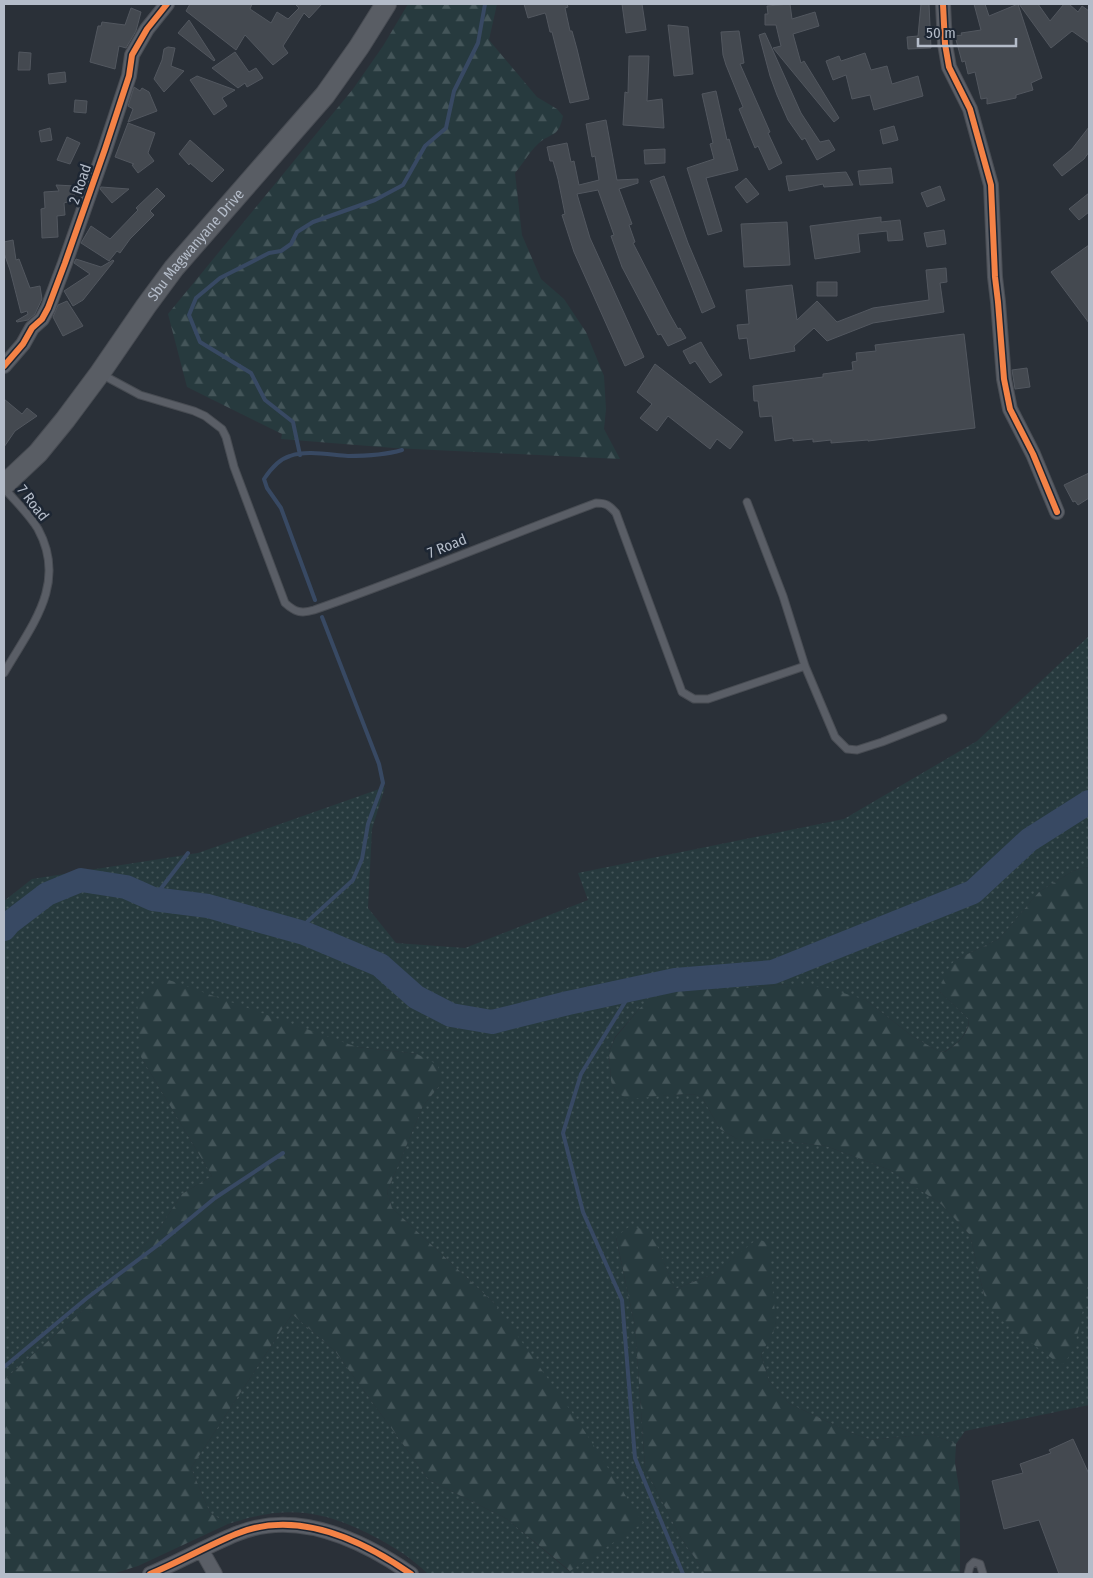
<svg xmlns="http://www.w3.org/2000/svg" width="1093" height="1578" font-family="'Fira Sans Condensed',sans-serif">
	<style>
		.grass { fill: url(#grass-dots) }
		.forest { fill: url(#forest-firs) }
		.lines { fill: none; stroke-linecap: round; stroke-linejoin: round }
		.stream { stroke: #384963; stroke-width: 4 }
		.river { stroke: #384963; stroke-width: 24 }
		.building { fill: #444950; stroke: #52575f }
		.lane-casing { stroke: #484c53; stroke-width: 9 }
		.street-casing { stroke: #484c53; stroke-width: 16 }
		.secondary-casing { stroke: #484c53; stroke-width: 22 }
		.lane { stroke: #5a5e66; stroke-width: 7 }
		.street { stroke: #5a5e66; stroke-width: 14 }
		.secondary { stroke: #595d64; stroke-width: 20 }
		.cycleway-casing { stroke: #1d2633; stroke-width: 9 }
		.cycleway { stroke: #f48246; stroke-width: 6 }
		.labels { text-anchor: middle; dominant-baseline: central; stroke-width: 5; stroke-linejoin: round; paint-order: stroke }
		.street-label { font-size: 15px; fill: #b4bcc9; stroke: #1d2633 }
	</style>
	<defs>
		<pattern id="grass-dots" width="8" height="8" patternUnits="userSpaceOnUse" patternTransform="scale(1.25)"><rect width="8" height="8" fill="#273a3e"/><path d="M2 2h.1M6 6h.1" fill="none" stroke="#445559" stroke-width="1.8" stroke-linecap="round"/></pattern>
		<pattern id="forest-firs" width="22" height="20" patternUnits="userSpaceOnUse" patternTransform="scale(1.25)"><rect width="22" height="20" fill="#273a3e"/><path d="M5 1l3.5 6h-7zM16 11l3.5 6h-7z" fill="#445559"/></pattern>
	</defs>
	<rect width="100%" height="100%" fill="#2a3038"/>
	<path class="grass" d="M1089,636V866L1073,871L1039,892L999,939L955,960L940,992L969,1019C968,1035 957,1044 944,1052L938,1051L912,1036L866,1000L786,984L746,988L640,1008L615,1037L609,1052L611,1081L617,1093L628,1098L684,1094L697,1095L703,1099L720,1129L737,1139H764L826,1146L890,1170L941,1204L970,1235L984,1295L1084,1298L1089,1281V1405L965,1431L956,1444L931,1434L871,1440L852,1433L790,1404L769,1381L761,1355L776,1325L757,1240L714,1274L675,1289L651,1232L616,1238L635,1326L645,1468L681,1538L706,1574H428C412,1558 394,1547 375,1537C322,1509 285,1505 228,1524L210,1513L191,1468L292,1314L335,1351L429,1480L507,1519L569,1571L495,1304L392,1208L387,1192L423,1106L440,1085L417,1054L357,1047L141,1057L212,1176L182,1194L159,1229L88,1306L4,1380V901L32,879L198,853L385,787L372,829L368,908L396,943L465,948L588,900L578,873L844,819L977,741Z"/>
	<path class="forest" d="M408,4H497L489,40L537,97L557,109L563,116C558,139 552,131 538,144C529,152 523,164 515,173L522,235L541,279L564,299L586,332L604,376L606,409L604,429L620,459L394,448L281,439L282,434L187,387L168,314L353,89L383,46Z
		M1089,866V1281C1083,1302 1079,1350 1063,1364L1058,1363L1005,1323L994,1312L984,1295L970,1235L941,1204L890,1170L826,1146L764,1139H737L720,1129L703,1099L697,1095L684,1094L628,1099L617,1093L611,1081L609,1052L615,1038L640,1008L657,995L678,990L746,988L786,984L824,987L866,1000L912,1036L938,1051L945,1052C957,1044 969,1035 969,1019L940,992C942,979 946,970 955,960L999,939L1039,892L1073,871Z
		M163,978L357,1047L417,1054L438,1065L440,1085L423,1106L387,1192L392,1208L495,1304L580,1424L643,1523L570,1571L507,1519L429,1480L335,1351L292,1314L191,1468L210,1513L228,1524L138,1566L112,1574H4V1380L88,1306L159,1229L182,1194L212,1176L141,1057L137,1000Z
		M630,1226L651,1231L675,1289L714,1274L757,1239L769,1243L776,1326L761,1355L769,1381L790,1404L852,1433L871,1440L931,1434L956,1444L955,1463L960,1494V1574H706L681,1538L645,1468L635,1326L616,1237Z"/>
	<g class="lines">
		<path class="stream" d="M300,455L293,422L265,400L251,373L200,342L189,315L196,298L220,278L269,253L281,251L291,244L297,232L313,222L375,200L403,185L425,146L446,128L454,91L478,43L485,4
			M315,600L281,508L267,488L264,479C270,470 279,459 290,456C306,450 331,455 348,456C366,456 385,455 402,450
			M153,899L188,853
			M304,933L307,922L353,880L362,859L368,824L383,783L379,764L322,617
			M633,989L581,1074L563,1133L583,1212L622,1300L635,1458L683,1574
			M4,1367L87,1298L158,1245L215,1198L283,1153"/>
		<path class="river" d="M4,929L9,923L47,894L81,880L126,887L153,899L208,906L304,933L380,965L416,997L451,1015L492,1022L568,1003L675,980L773,972L973,892L1029,840L1089,802"/>
	</g>
	<path class="building" d="M190,4H252L250,9L271,23L277,12L288,19L299,8L295,4H322L309,18L304,13L283,46L288,53L273,65L245,35L236,50L186,11Z
		M524,4H567L568,7L565,8L570,31H572L577,49L589,99L570,103L552,32H550L546,15L545,13L528,18Z
		M622,4H642L646,30L626,33Z
		M790,4L792,19L815,12L819,26L793,34L801,63L804,61L839,118L834,122L773,48L781,46L776,25H765V14H768L767,6Z
		M921,4H929L931,48L908,49L907,37L918,36Z
		M974,4H985L989,16L1018,4L1042,78L1031,83L1033,90L1016,95V98L987,104V98L981,99L975,72L968,74L965,61L962,62L955,36L962,35L961,33L981,30Z
		M1019,4H1038L1050,21L1064,4H1069L1078,12L1082,6L1089,11V43L1072,31L1051,48Z
		M131,8L141,12L136,31L126,48L119,46L115,69L90,62L98,26H101L102,22L125,25Z
		M189,20L215,60L214,61L178,33Z
		M668,25L688,27L693,74L674,76Z
		M739,31L744,63L740,64L770,132L768,133L782,163L769,170L758,146L755,148L746,126L739,109L743,107L726,65L723,55L721,32Z
		M765,33L801,113L820,142L829,140L835,150L817,160L805,138L802,140L788,120L777,95L770,76L759,35Z
		M168,47L175,48L171,66L184,71L164,92L154,79L162,60L164,49Z
		M19,52L31,53L30,70H18Z
		M235,52L249,72L256,68L263,78L247,87L245,83L238,88L212,68Z
		M865,53L871,70L887,66L892,84L918,76L923,96L874,110L870,95L852,99L846,75L833,80L826,61L839,56L841,61Z
		M629,56H649L647,101L662,99L664,128L623,125L625,92L628,93Z
		M65,72L66,82L49,84L48,74Z
		M197,76L235,90L222,98L227,106L214,115L190,80Z
		M134,87L140,91L142,88L149,92L157,111L128,122L133,109L128,106Z
		M716,91L727,140L729,139L738,170L706,178L722,231L708,235L687,168L714,159L710,144L713,143L702,94Z
		M75,100L87,101L86,113L74,112Z
		M606,120L617,180L638,179V183L619,189L632,224L629,225L635,242L633,243L669,313L678,329L680,328L686,338L668,346L661,334L658,335L622,267L611,236L614,235L598,190L577,194L590,238L644,357L625,366L574,252L562,215L565,214L558,179L553,161H550L547,147L567,143L571,162L574,161L579,185L599,180L595,156L592,157L586,124Z
		M128,123L155,133L148,153L154,161L138,173L132,165L134,164L115,157Z
		M894,126L898,140L883,144L880,130Z
		M1089,127V152L1084,159L1062,176L1053,165L1072,149Z
		M50,128L52,140L41,142L39,131Z
		M67,137L80,143L70,164L57,160Z
		M190,140L224,170L212,182L190,163L189,165L179,154Z
		M665,149V163L645,164L644,150Z
		M891,168L893,183L860,185L858,171Z
		M846,172L853,185L824,187L823,184L789,191L786,176Z
		M664,176L688,243L715,307L702,313L650,181Z
		M746,178L759,194L747,203L735,187Z
		M56,185L75,186L74,200L64,203L65,215L57,216L58,237L42,238L41,209L45,208L44,192L59,191Z
		M940,186L945,200L927,207L921,193Z
		M101,187L129,189L112,203L100,189Z
		M157,188L165,196L150,211L154,215L130,239L120,253L117,251L109,261L81,243L91,226L110,239L138,210L136,208Z
		M1089,193V212L1079,220L1069,209Z
		M881,217V222L900,220L903,240L888,241L887,231L858,234L860,252L815,259L810,226Z
		M787,222L790,265L744,267L741,224Z
		M944,230L946,244L927,247L924,233Z
		M13,240L16,260L19,259L30,288L40,286L42,299L35,314L28,320L17,322L16,321L28,314L27,311L21,313L10,270L4,253V242Z
		M1089,245V323L1051,272Z
		M76,259L101,267L113,260L114,261L83,300L73,306L64,291L90,274L74,263Z
		M946,268L947,282L940,283L944,312L873,323L827,341L814,328L794,346L795,351L750,359L747,338L739,339L737,325L749,324L746,290L792,285L797,320L817,301L837,322L873,308L929,300L926,270Z
		M817,282H837V296H817Z
		M67,301L83,326L63,336L53,317L58,305Z
		M964,334L975,428L868,441V440L831,443V440L813,442V439L793,441V438L775,441L772,416L760,417L758,401H754L753,386L823,377V374L853,370L852,362L857,361L856,353L876,351L875,345Z
		M701,342L709,356L722,375L710,383L695,361L690,364L683,351Z
		M655,364L743,432L730,449L717,439L710,449L668,416L657,431L640,418L652,404L637,392Z
		M1027,368L1030,387L1015,389L1012,370Z
		M4,399L22,414L27,408L37,416L15,431L4,447Z
		M1089,473V498L1078,505L1075,501L1073,502L1064,485Z
		M1073,1439L1089,1474V1574H1059L1039,1520L1004,1529L992,1481L1023,1473L1020,1464L1051,1453L1049,1450Z"/>
	<g class="lines">
		<g class="lane-casing">
			<path id="lane" d="M101,374L140,395L194,411L205,416L222,429L226,437L234,467L285,603C295,612 301,614 314,610C409,577 502,538 596,503C606,503 609,505 616,513L682,692L694,699H708L805,666
				M4,488C15,501 29,514 38,529C68,584 31,626 4,673
				M747,502L783,596L805,666L835,737L847,749L857,750L882,742L943,718
				M968,1574L970,1566L974,1562L980,1564L983,1574"/>
		</g>
		<g class="street-casing">
			<path id="street" d="M943,4L945,44L949,67L970,109L991,185L995,277L998,302L1004,379L1010,409L1033,454L1057,512
				M4,366L23,344L32,328L42,319L48,308L65,263L105,149L129,76L132,55L147,29L167,4
				M202,1551L215,1574
				M150,1574C179,1562 207,1546 236,1534C296,1509 362,1540 411,1574"/>
		</g>
		<g class="secondary-casing">
			<g id="secondary">
				<path id="s1" d="M4,485L38,453L65,420L100,373L146,306L174,268L325,95L359,47L386,4"/>
			</g>
		</g>
		<use href="#lane" class="lane"/>
		<use href="#street" class="street"/>
		<use href="#secondary" class="secondary"/>
		<g class="cycleway-casing">
			<path id="cycleway" d="M943,4L945,44L949,67L970,109L991,185L995,277L998,302L1004,379L1010,409L1033,454L1057,512
				M4,366L23,344L32,328L42,319L48,308L65,263L105,149L129,76L132,55L147,29L167,4
				M150,1574C179,1562 207,1546 236,1534C296,1509 362,1540 411,1574"/>
		</g>
		<use href="#cycleway" class="cycleway"/>
	</g>
	<g class="labels">
		<g class="street-label">
			<text transform="translate(80 184) rotate(-71)">2 Road</text>
			<text stroke="none"><textPath href="#s1" startOffset="308">Sbu Magwanyane Drive</textPath></text>
			<text transform="translate(33 503) rotate(52)">7 Road</text>
			<text transform="translate(447 546) rotate(-22)">7 Road</text>
		</g>
	</g>
	<rect width="1093" height="1578" fill="none" stroke="#b4bcc9" stroke-width="10"/>
	<path d="M918 38v8h98v-8" fill="none" stroke="#b4bcc9" stroke-width="2.5"/>
	<text x="926" y="38" font-size="15" fill="#b4bcc9" stroke="#1d2633" stroke-width="4" paint-order="stroke">50 m</text>
</svg>
